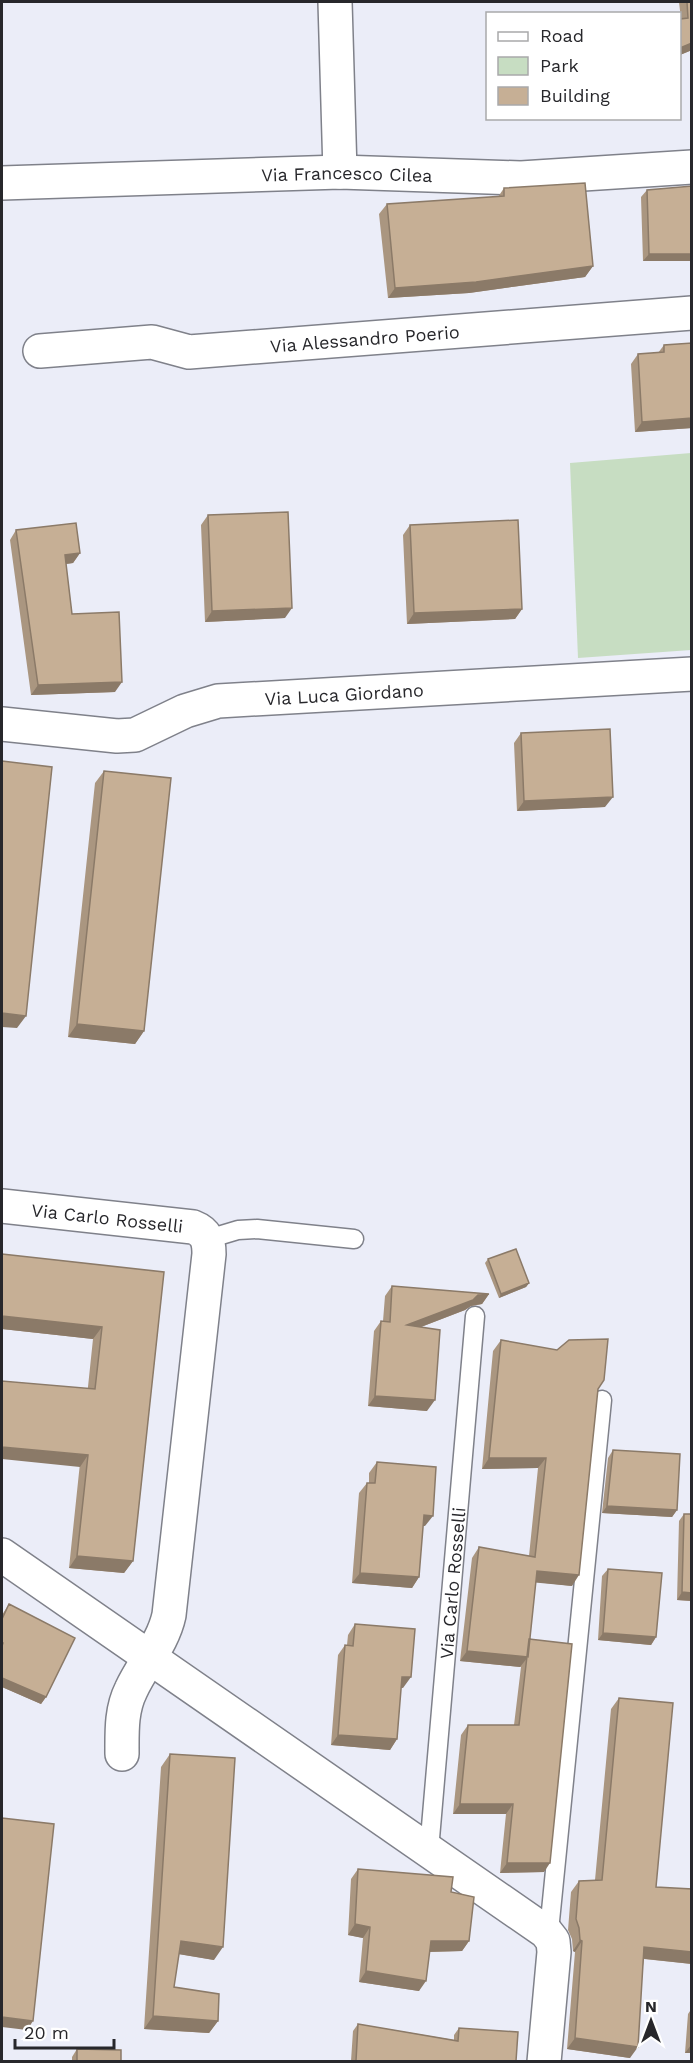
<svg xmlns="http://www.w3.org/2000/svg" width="693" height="2063" font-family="'Work Sans',sans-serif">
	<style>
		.green { fill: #c7ddc2 }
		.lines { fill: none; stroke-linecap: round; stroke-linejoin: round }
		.lane-casing { stroke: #7f818a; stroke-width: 21 }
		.street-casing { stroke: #7f818a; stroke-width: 36 }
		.lane { stroke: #fff; stroke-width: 18 }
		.street { stroke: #fff; stroke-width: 33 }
		.wall { fill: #aa9680 }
		.shaded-wall { fill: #8b7a68 }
		.building { fill: #c6af95; stroke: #8b7a68; stroke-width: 1.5 }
		.labels { text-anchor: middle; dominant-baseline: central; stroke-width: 4.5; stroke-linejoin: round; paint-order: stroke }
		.street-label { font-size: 18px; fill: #27272b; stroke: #fff }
	</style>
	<rect width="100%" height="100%" fill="#ebedf8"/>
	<path class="green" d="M691,453V650L578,658L570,463Z"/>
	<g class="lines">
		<g class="lane-casing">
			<g id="lane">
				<path d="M208,1239L238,1230L257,1229L354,1239"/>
				<path id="s1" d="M429,1850L475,1316"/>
				<path d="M546,1932L550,1921L602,1400"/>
			</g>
		</g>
		<g class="street-casing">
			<g id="street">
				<path d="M335,2L340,172"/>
				<path id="s2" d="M2,183L340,172L521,178L692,167"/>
				<path id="s3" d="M40,351L152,342L189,352L692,313"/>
				<path id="s4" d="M2,724L117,736L135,735L185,711L218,701L692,674"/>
				<path id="s5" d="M2,1206L193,1227C206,1232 209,1240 209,1254L169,1615C163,1643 143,1664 131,1690C121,1710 122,1732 122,1754"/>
				<path d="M2,1555L546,1932L553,1941L554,1952L544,2062"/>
			</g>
		</g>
		<use href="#lane" class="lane"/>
		<use href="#street" class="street"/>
	</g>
	<path class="wall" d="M679,2H692V50L680,55L681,19Z
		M504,188L593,266L585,277L469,293L388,298L379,214L387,204L498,197Z
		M647,190L692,261H643L641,197Z
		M692,343V428L635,432L631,364L638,354L658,353L664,345Z
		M208,515L285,618L205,622L201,525Z
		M410,525L522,609L515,619L407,624L403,535Z
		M16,530L80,553L73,563L66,564L72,614L115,692L31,695L10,540Z
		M521,733L605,807L517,811L514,743Z
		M104,771L144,1031L135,1044L68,1037L95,783Z
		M488,1259L529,1283L526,1287L499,1298L485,1263Z
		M164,1272L133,1561L124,1573L69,1568L93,1339L2,1329Z
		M392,1286L489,1294L482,1304L471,1306L465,1310L421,1327L427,1411L368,1406L374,1331L381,1321H383L385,1296Z
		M501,1340L598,1389L572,1586L536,1582L529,1639L544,1872L500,1873L506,1814H453L461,1735L468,1725H514L521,1667L460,1661L472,1558L479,1547L529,1556L538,1468L482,1469L493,1351Z
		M613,1450L677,1510L672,1517L602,1513L608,1458Z
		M377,1462L425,1526H423L419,1577L412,1588L352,1583L359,1493L367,1483H369V1473Z
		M684,1514L692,1601L677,1600L679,1521Z
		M608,1569L656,1637L651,1645L598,1640L602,1576Z
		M9,1604L46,1697L41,1704L2,1687V1615Z
		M355,1624L403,1688H401L397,1739L390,1750L331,1745L338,1655L345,1645H347L348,1635Z
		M619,1698L656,1887L692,1964L644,1959L630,2058L567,2049L575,1952L573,1951L572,1939L568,1930L571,1892L579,1881L595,1880L611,1709Z
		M170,1754L214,1960L179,1954L174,1987L218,2021L209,2033L144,2029L161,1767Z
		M358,1869L451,1892L469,1941L462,1951L430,1952L419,1991L359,1982L363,1938L348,1935L351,1879Z
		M692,2008V2053H685L688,2014Z
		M358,2024L454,2040V2035L459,2028L516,2061H351L353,2031Z
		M77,2049L121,2061H72V2057Z"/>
	<path class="shaded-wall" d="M692,43V50L680,55V48Z
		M649,254H692V261H643Z
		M593,266L585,277L469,293L388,298L395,288Z
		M692,418V428L635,432L642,422Z
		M80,553L73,563L58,565L65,555Z
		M292,608L285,618L205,622L212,611Z
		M522,609L515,619L407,624L414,613Z
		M122,682L115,692L31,695L38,685Z
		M613,797L605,807L517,811L524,801Z
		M2,1013L26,1016L17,1028L2,1027Z
		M77,1024L144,1031L135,1044L68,1037Z
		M529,1283L526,1287L499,1298L501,1294Z
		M489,1294L482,1304L471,1306L465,1310L400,1335L407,1325L478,1295Z
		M2,1316L102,1327L93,1339L2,1329Z
		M375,1396L435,1400L427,1411L368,1406Z
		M2,1447L88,1455L80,1467L2,1459Z
		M489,1458H546L538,1468L482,1469Z
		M607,1506L677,1510L672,1517L602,1513Z
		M424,1515L433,1516L425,1526L417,1525Z
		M77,1556L133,1561L124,1573L69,1568Z
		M537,1571L579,1575L572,1586L530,1582Z
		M360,1573L419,1577L412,1588L352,1583Z
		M682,1592L692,1593V1601L677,1600Z
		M603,1633L656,1637L651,1645L598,1640Z
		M467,1651L528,1657L520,1667L460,1661Z
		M402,1677H411L403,1688L395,1687Z
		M2,1678L46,1697L41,1704L2,1687Z
		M338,1735L397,1739L390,1750L331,1745Z
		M460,1804H513L506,1814H453Z
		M507,1863H550L544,1872L500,1873Z
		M355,1924L370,1927L363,1938L348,1935Z
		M580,1940L582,1941L575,1952L573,1951Z
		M181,1941L223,1947L214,1960L172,1953Z
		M431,1941H469L462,1951L424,1952Z
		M644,1947L692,1952V1964L637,1958Z
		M366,1971L426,1981L419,1991L359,1982Z
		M153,2016L218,2021L209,2033L144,2029Z
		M2,2017L33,2021L27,2030L2,2027Z
		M575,2038L638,2047L630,2058L567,2049Z
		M691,2045L692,2046V2053H685Z"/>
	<path class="building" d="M687,2H692V43L680,48V19L688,18Z
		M585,183L593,266L476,282L395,288L387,204L504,196V188Z
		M692,186V254H649L647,190Z
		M692,343V418L642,422L638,354L664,352V345Z
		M288,512L292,608L212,611L208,515Z
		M518,520L522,609L414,613L410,525Z
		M76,523L80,553L65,555L72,614L119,612L122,682L38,685L16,530Z
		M610,729L613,797L524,801L521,733Z
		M2,761L52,767L26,1016L2,1013Z
		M104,771L171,778L144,1031L77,1024Z
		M516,1249L529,1283L501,1294L488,1259Z
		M2,1254L164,1272L133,1561L77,1556L88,1455L2,1447V1381L95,1389L102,1327L2,1316Z
		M392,1286L489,1294L478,1295L473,1300L407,1325L440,1330L435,1400L375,1396L381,1321L390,1322Z
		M608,1339L604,1380L598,1389L579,1575L537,1571L528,1657L467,1651L479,1547L535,1557L546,1458H489L501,1340L557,1350L569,1340Z
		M613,1450L680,1454L677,1510L607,1506Z
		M377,1462L436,1467L433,1516L424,1515L419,1577L360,1573L367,1483H375Z
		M684,1514H692V1593L682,1592Z
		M608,1569L662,1573L656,1637L603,1633Z
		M9,1604L75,1638L46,1697L2,1678V1646L3,1643L2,1642V1619Z
		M355,1624L415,1629L411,1677H402L397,1739L338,1735L345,1645L353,1646Z
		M529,1639L572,1644L550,1863H507L513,1804H460L468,1725H519Z
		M619,1698L673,1703L656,1887L692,1889V1952L644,1947L638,2047L575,2038L582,1941L580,1940L579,1928L576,1919L579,1881L602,1880Z
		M170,1754L235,1758L223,1947L181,1941L174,1987L219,1994L218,2021L153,2016Z
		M2,1818L54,1824L33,2021L2,2017Z
		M358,1869L453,1877L451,1892L474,1897L469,1941H431L426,1981L366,1971L370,1927L355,1924Z
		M358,2024L458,2041L459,2028L518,2032L516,2061H356Z
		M77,2049L121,2050V2061H77Z"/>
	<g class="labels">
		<g class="street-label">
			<text stroke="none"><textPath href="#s2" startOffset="345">Via Francesco Cilea</textPath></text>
			<text stroke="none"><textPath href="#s3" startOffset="327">Via Alessandro Poerio</textPath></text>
			<text stroke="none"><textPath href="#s4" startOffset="350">Via Luca Giordano</textPath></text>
			<text stroke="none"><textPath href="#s5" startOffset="106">Via Carlo Rosselli</textPath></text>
			<text stroke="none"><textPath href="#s1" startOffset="268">Via Carlo Rosselli</textPath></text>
		</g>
	</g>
	<rect width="693" height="2063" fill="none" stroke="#27272b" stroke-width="6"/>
	<rect x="486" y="12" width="195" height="108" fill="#ffffff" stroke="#a9a9aa" stroke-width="1.5"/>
	<rect x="498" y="32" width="30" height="9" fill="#ffffff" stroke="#a9a9aa" stroke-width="1.5"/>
	<text x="540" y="42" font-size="18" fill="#27272b">Road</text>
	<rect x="498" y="57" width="30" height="18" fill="#c7ddc2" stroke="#a9a9aa" stroke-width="1.5"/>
	<text x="540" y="72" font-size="18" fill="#27272b">Park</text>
	<rect x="498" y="87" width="30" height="18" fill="#c6af95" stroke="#a9a9aa" stroke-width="1.5"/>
	<text x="540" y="102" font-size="18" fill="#27272b">Building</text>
	<g transform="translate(651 2021)" stroke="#ffffff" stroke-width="4.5" paint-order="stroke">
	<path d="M0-4.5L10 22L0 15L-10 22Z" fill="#27272b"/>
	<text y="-9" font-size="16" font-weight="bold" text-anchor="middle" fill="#27272b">N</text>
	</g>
	<path d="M15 2039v9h99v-9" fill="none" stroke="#27272b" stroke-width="3"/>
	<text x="24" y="2039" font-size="18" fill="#27272b" stroke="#ffffff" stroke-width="4.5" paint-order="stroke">20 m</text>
</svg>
